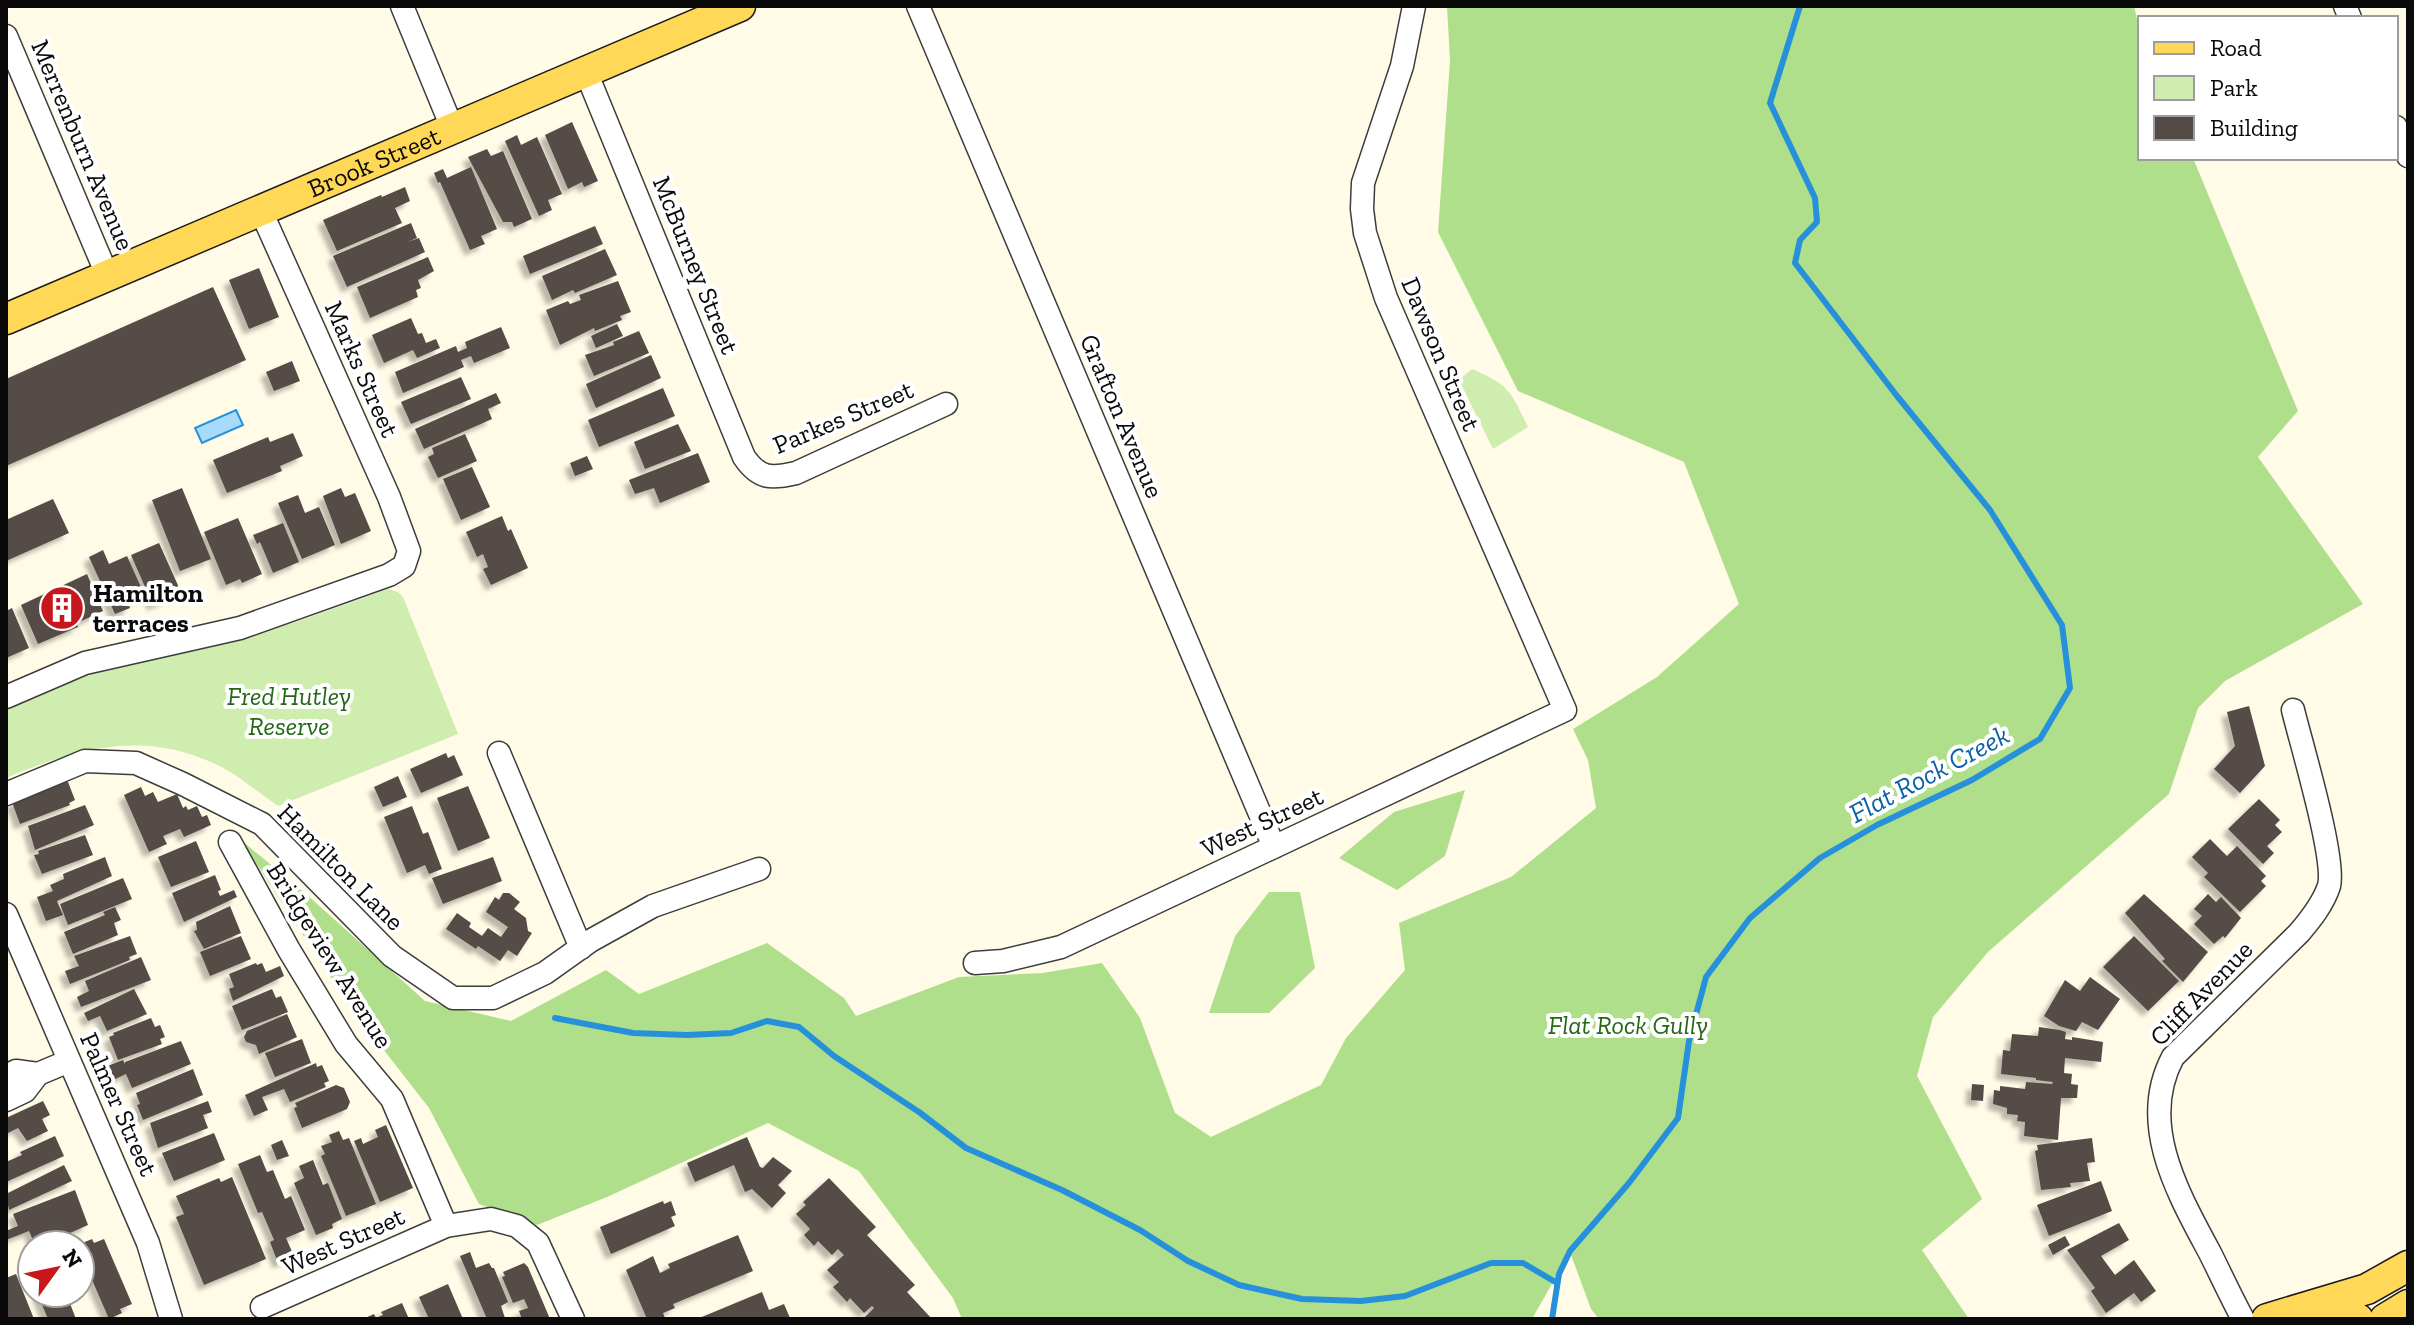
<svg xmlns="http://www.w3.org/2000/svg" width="2414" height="1325" font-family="'Zilla Slab',serif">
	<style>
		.green { fill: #ceedae }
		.forest { fill: #b0df8b }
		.water { fill: #a6dbfc; stroke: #2690db; stroke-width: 2 }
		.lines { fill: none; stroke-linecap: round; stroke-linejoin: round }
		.stream { stroke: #2690db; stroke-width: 6 }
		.building { fill: #544b46; filter: url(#shadow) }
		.minor-casing { stroke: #3d3d3d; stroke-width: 25 }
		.major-casing { stroke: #1b1b1b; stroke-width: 33 }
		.minor { stroke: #fff; stroke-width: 22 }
		.major { stroke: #ffd857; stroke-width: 30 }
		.labels { text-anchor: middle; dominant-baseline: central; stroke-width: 8; stroke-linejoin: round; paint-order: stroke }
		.street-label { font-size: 26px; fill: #0a0a0a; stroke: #fff }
		.poi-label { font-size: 26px; font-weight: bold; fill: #0a0a0a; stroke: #fff; text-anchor: start }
		.park-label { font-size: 26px; font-style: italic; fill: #256716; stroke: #fff }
		.water-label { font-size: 28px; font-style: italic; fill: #0960a7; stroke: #fff }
	</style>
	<defs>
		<filter id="shadow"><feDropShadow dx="-5.5" dy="5.5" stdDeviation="2" flood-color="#0004"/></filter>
	</defs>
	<rect width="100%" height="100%" fill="#fffbe7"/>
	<path class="green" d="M1472,369C1510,385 1511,392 1528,427L1493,449L1459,380Z
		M388,589L398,592L403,597L458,734L278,806C261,794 245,781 227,770C151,728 81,746 6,778V710L83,676L296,622Z"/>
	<path class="forest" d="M1447,6H2134L2140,32V158H2193L2298,411L2258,457L2363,604L2225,681L2198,708L2169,794L1988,952L1933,1017L1917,1076L1982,1199L1922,1250L1969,1319H1599L1591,1309L1570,1252L1532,1319H962L953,1298L859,1171L768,1123L607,1197L537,1225L479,1204L429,1108L348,1004L241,840L305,893L425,1001L511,1021L606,970L639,994L767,943L844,998L856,1016L959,977L1043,973L1102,963L1140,1018L1175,1113L1211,1137L1321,1085L1346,1038L1405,970L1399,923L1511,877L1596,808L1588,760L1573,729L1657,677L1739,604L1684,462L1518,391L1438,232L1450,61Z
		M1465,790L1445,856L1397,890L1339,858L1394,812Z
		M1269,892H1300L1315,968L1269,1013H1209L1235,936Z"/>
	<path class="water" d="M236,410L243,425L202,443L195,428Z"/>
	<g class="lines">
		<path class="stream" d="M555,1018L633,1033L687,1035L731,1033L767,1021L799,1027L834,1056L919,1112L966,1148L1062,1190L1140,1230L1188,1261L1239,1285L1302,1299L1361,1301L1405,1296L1491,1263H1523L1557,1283
			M1552,1319L1559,1274L1570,1251L1629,1183L1678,1118L1689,1041L1706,977L1750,918L1820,858L1877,825L1972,780L2040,739L2070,688L2062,625L1990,510L1897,396L1795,263L1800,240L1817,222L1815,198L1770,103L1800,6"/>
	</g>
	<path class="building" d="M572,122L598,181L584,187L582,182L568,189L545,135Z
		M517,135L521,145L537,137L562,194L548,200L552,210L539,216L505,141Z
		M487,149L491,156L503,151L532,219L514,227L512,222H503L468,157Z
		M471,167L497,229L481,236L485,244L470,250L440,182L438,183L434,173L443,169L447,178Z
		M405,187L410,201L395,208L402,223L337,251L323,220L381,195L382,197Z
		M411,223L417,238L407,242L419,238L425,252L347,287L333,256Z
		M595,226L603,244L530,274L523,256Z
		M605,249L617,275L575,293L573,290L552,300L542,276Z
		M428,257L434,271L418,280L421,288L416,290L418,297L370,318L357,287Z
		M259,268L279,317L249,329L229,280Z
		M618,281L631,312L620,316L622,320L595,331L594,328L560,345L546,310L568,301L570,304L581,300L579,295Z
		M213,287L246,360L6,466V379Z
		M411,318L418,334L422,333L426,343L436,339L440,348L417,358L413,350L384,363L372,335Z
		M617,324L623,336L596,348L591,336Z
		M501,327L510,348L474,363L471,356L461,360L464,367L403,393L395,372L456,346L458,352L467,348L465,342Z
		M639,331L649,353L594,376L585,355L614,345L613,342Z
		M651,355L661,378L596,408L586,384Z
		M292,361L300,381L274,391L266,372Z
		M461,377L471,399L411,424L401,402Z
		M663,388L675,416L599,447L588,420Z
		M496,393L501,403L488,409L492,419L424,449L415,429Z
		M678,424L691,451L645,469L634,442Z
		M293,433L303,456L280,466L282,471L227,493L213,460L268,437L270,442Z
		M465,434L477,461L438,478L428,457L434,454L432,448Z
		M698,453L710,482L660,503L654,488L635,494L629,480Z
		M587,456L593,469L575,476L570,463Z
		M472,467L490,507L461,520L443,479Z
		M182,488L211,559L180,571L152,500Z
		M341,488L345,497L355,493L371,531L341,544L323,496Z
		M298,495L305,513L319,507L335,545L302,559L278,503Z
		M53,499L69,533L6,561V520Z
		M502,516L508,531L511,529L528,568L491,585L483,569L488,567L483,554L477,557L466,532Z
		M238,518L262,574L242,583L240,579L226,585L204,532Z
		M283,523L299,562L273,573L260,542L257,544L253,535Z
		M159,543L181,592L153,605L131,555Z
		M103,550L109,564L127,556L145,596L128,603L130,608L115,614L89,557Z
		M87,574L103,611L77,623L78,627L38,644L21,605Z
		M12,608L29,648L6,658V611Z
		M2249,706L2265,766L2240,793L2214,769L2235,746L2227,712Z
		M446,753L448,758L454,755L463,775L421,793L410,769Z
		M398,776L407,797L383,807L374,787Z
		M61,782H68L75,800L69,803L70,805L20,824L12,802Z
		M468,786L490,838L458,851L437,798Z
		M141,787L145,796L153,792L158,802L177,794L183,808L186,806L188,810L197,806L202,817L207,815L211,825L184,837L180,829L163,836L167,844L149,852L124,795Z
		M2259,799L2280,820L2275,825L2282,832L2267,846L2274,853L2263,864L2228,829Z
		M85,805L94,825L35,850L28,826Z
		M412,806L423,834L428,832L442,869L429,874L425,865L407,873L384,817Z
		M85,835L93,855L42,874L34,855L39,854L38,851Z
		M2210,839L2227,856L2237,846L2266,876L2261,881L2266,886L2240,912L2204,877L2208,873L2192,857Z
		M196,841L209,872L171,887L158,857Z
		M105,857L112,876L57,901L63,915L46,921L37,897L53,891L50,885L64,879L63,874Z
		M493,857L502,881L443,904L432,878Z
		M215,875L221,890L218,891L220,896L234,890L237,897L184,922L172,893Z
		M123,878L132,899L68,925L60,904Z
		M503,893H509L520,902L514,909L526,918L528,931L532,933L517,956L508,950L500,961L478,946L476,949L446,929L457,913L471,923L469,927L482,936L488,928L501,937L508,927L486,912L495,897L499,900Z
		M2144,894L2208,952L2183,982L2162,961L2165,959L2125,913Z
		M2208,894L2216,902L2221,897L2241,918L2225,938L2223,936L2214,944L2194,924L2202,916L2194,909Z
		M230,906L241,933L204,949L194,931L197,930L196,922Z
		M115,907L121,920L114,923L118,935L73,954L64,932L105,915L103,912Z
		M130,936L137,954L129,957L130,960L70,984L65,971L79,966L74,956Z
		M241,936L251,959L210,976L200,952Z
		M2134,936L2179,981L2148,1011L2103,967Z
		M141,957L151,980L81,1007L77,997L89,991L85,981Z
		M256,963L257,965L262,963L266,972L280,966L284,976L233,1001L229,989L234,987L229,974Z
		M2090,977L2120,999L2098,1030L2082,1022L2076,1031L2059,1026L2044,1016L2065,980L2080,991Z
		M134,989L147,1014L107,1031L100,1016L88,1021L84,1013Z
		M272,989L276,998L281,996L288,1012L242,1030L232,1006Z
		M287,1014L297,1037L259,1054L256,1045L246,1042L244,1037L247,1031Z
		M151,1018L155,1027L160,1025L165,1037L160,1039L162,1044L118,1060L109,1037L114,1035L113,1033Z
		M2039,1027L2060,1030L2066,1032L2065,1039L2072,1040V1037L2103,1042L2101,1062L2065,1058L2064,1073L2072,1074L2071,1084L2078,1085L2077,1098H2061L2058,1140L2024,1136L2025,1122L2017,1121L2018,1115L2007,1114V1108L1993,1104L1994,1090L2000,1091V1086L2025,1089L2026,1082L2052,1084L2053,1082L2036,1080V1078L2001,1074L2003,1050L2010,1051L2012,1034L2038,1036Z
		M302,1039L311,1063L275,1077L265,1053Z
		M181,1041L191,1064L132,1088L126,1074L111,1081L105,1067L123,1060L125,1064V1062Z
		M316,1063L317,1067L322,1065L329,1081L324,1083L326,1087L290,1102L284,1089L262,1097L268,1110L254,1116L245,1095Z
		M193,1069L203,1095L143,1120L137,1105L140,1104L136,1093Z
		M1972,1084L1984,1085L1983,1101L1971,1100Z
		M336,1085L344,1088L350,1102L347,1109L302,1128L294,1108L297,1107L295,1103Z
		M43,1101L50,1115L42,1119L48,1131L27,1141L18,1128L6,1134V1118Z
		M208,1101L212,1112L203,1115L208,1128L158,1148L150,1123Z
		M386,1125L413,1188L380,1202L354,1141L361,1138L363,1144L378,1137L375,1130Z
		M339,1131L343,1140L349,1138L376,1204L346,1216L321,1156L325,1154L321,1146L332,1142L329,1135Z
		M214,1133L225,1160L174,1181L162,1153Z
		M55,1136L64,1156L6,1182V1162L22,1155L20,1152Z
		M747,1137L760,1167L763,1168L773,1157L792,1171L778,1185L786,1193L772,1208L752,1189L745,1192L734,1165L695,1182L687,1163Z
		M2092,1138L2095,1162L2087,1163L2090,1181L2070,1183L2071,1187L2041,1190L2035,1151L2038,1150L2037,1145Z
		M282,1140L289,1156L277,1160L271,1145Z
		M260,1155L267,1172L273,1170L285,1199L291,1196L305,1230L286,1238L294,1256L278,1263L270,1242L274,1240L262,1212L258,1213L238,1164Z
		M313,1160L323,1185L328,1183L342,1219L332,1224L333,1228L316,1235L294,1183L304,1178L299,1166Z
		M64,1165L72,1181L9,1210L6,1194Z
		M232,1177L266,1259L204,1285L176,1217L184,1214L176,1196L219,1178L221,1182Z
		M829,1178L876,1227L867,1235L915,1285L907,1292L932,1319H863L874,1308L872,1306L864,1313L850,1298L847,1302L833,1287L839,1282L827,1270L844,1255L838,1249L832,1255L818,1241L814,1246L804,1235L810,1229L796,1214L806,1205L803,1202Z
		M2101,1181L2112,1211L2049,1236L2037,1205Z
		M75,1190L88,1225L43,1245H35L29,1231L6,1240V1231L18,1226L13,1214Z
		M663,1201L664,1204L671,1201L676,1215L671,1217L675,1226L611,1254L600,1227Z
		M2119,1223L2129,1240L2101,1256L2115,1275L2134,1260L2156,1291L2141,1302L2134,1293L2106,1313L2091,1291L2095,1288L2067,1250Z
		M738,1235L753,1271L673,1304L675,1308L663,1313L665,1318L647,1319L626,1270L653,1256L660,1273L670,1268L668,1264Z
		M2065,1236L2070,1245L2053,1255L2048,1245Z
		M92,1239L94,1243L104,1239L132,1304L120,1309L122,1313L109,1319L80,1252V1244Z
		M470,1252L476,1268L489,1263L492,1268H494L508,1302L501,1306L505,1318L487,1319L460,1256Z
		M524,1263L528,1267L550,1319H522L519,1311L528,1308L524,1299L513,1303L502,1277L505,1276L503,1272Z
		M16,1274L34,1319H6V1278Z
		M448,1284L463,1319H429L419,1297Z
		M762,1292L769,1310L784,1304L790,1318L697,1319Z
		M37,1293H66L76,1319H48Z
		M402,1303L409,1319H363L374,1314L376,1318L383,1315L381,1312Z"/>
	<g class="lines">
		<g class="minor-casing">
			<path id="minor" d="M402,6L453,130
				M918,6L1274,847
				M2345,6L2350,18
				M6,36L108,277
				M586,72L744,457C759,479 771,479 796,473L946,404
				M2396,127L2408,156
				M6,697L85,663L240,628L389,575L404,566L409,551L389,497L261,211
				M499,753L581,948
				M6,794L85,761L136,763L183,784L262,824L392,956L453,998H493L545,973L590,941L653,906L759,869
				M230,842L289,950L346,1044L392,1099L446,1226
				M6,914L148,1243L171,1319
				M975,963L1003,961L1061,947L1565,710L1386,298L1365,233L1362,209L1363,183L1402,66L1414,6
				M6,1076L16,1071L38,1074
				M6,1100L25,1091L38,1074L69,1061
				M262,1307L446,1226L491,1219L517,1226L538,1243L573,1319
				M2243,1319C2231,1297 2221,1275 2210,1253C2179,1195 2137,1124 2173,1057L2299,933C2311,919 2323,904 2329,886C2336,859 2301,743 2293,710"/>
		</g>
		<g class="major-casing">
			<g id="major">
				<path id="s1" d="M6,319L740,6"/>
				<path d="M2314,1314L2343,1311L2358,1319"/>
				<path d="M2267,1319L2367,1289L2408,1266"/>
				<path d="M2385,1319L2408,1305"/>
			</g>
		</g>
		<use href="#minor" class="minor"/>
		<use href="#major" class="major"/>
	</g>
	<defs>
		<g id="building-disc" transform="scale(2.3)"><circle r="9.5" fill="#c7161c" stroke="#fff"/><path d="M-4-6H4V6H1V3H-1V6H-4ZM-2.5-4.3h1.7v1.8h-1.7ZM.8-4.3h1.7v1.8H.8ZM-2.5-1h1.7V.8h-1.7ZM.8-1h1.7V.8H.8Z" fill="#fff"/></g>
	</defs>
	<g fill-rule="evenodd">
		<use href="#building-disc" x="62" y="608"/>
	</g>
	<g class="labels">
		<g class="street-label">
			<text transform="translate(83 145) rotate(67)">Merrenburn Avenue</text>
			<text stroke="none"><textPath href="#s1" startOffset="400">Brook Street</textPath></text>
			<text transform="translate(696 265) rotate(68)">McBurney Street</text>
			<text transform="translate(1441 354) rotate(67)">Dawson Street</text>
			<text transform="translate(362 369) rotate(66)">Marks Street</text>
			<text transform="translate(1122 416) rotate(67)">Grafton Avenue</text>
			<text transform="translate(843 417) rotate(-23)">Parkes Street</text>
			<text transform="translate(1262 822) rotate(-25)">West Street</text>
			<text transform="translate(341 867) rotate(45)">Hamilton Lane</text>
			<text transform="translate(330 955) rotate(58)">Bridgeview Avenue</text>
			<text transform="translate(2201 993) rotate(-46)">Cliff Avenue</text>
			<text transform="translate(119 1104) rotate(66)">Palmer Street</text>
			<text transform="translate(343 1241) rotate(-24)">West Street</text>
		</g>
		<g class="poi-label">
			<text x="93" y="593">Hamilton<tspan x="93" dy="30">terraces</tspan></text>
		</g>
		<g class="park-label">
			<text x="289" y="696">Fred Hutley<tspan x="289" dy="30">Reserve</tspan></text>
			<text x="1628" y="1025">Flat Rock Gully</text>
		</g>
		<g class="water-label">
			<text transform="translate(1929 774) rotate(-28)">Flat Rock Creek</text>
		</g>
	</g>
	<rect width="2414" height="1325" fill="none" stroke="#0a0a0a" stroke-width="16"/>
	<rect x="2138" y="16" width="260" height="144" fill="#ffffff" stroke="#9d9d9d" stroke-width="2"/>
	<rect x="2154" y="42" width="40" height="12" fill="#ffd857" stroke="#9d9d9d" stroke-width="2"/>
	<text x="2210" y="56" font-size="24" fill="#0a0a0a">Road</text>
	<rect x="2154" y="76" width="40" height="24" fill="#ceedae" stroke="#9d9d9d" stroke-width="2"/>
	<text x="2210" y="96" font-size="24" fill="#0a0a0a">Park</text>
	<rect x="2154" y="116" width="40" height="24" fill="#544b46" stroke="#9d9d9d" stroke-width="2"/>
	<text x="2210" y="136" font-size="24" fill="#0a0a0a">Building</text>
	<g transform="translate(56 1269) rotate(57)"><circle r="38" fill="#ffffff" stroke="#9d9d9d" stroke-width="2"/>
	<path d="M0-6L14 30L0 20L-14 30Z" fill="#c7161c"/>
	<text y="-12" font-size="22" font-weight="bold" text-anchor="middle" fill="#0a0a0a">N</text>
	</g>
</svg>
